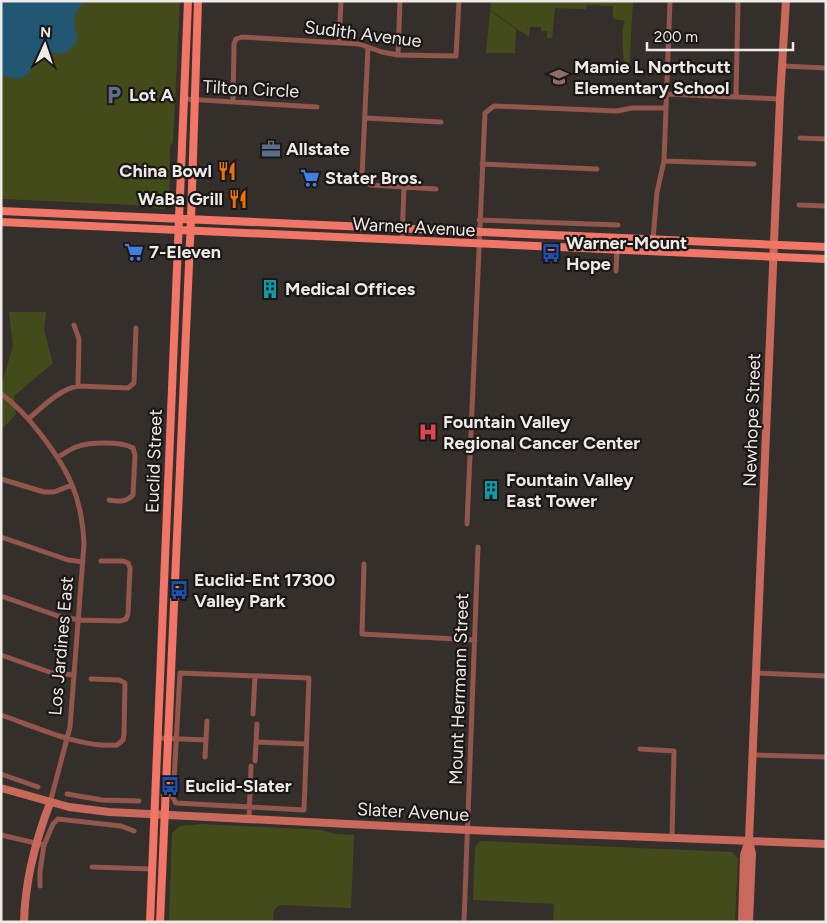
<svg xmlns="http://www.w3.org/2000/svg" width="827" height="923" font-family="Figtree,sans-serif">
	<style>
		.green { fill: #444b1a }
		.water { fill: #205672 }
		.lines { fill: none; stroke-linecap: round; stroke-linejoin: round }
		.street { stroke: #92564d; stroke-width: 5 }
		.secondary { stroke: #c8695c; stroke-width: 8 }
		.primary { stroke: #f17667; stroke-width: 8 }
		.labels { text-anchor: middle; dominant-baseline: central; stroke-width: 4.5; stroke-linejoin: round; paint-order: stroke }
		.street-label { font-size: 18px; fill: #eeeae8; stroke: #1a1716 }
		.poi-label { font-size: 18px; font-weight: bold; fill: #eeeae8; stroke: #1a1716; text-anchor: start }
	</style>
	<rect width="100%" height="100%" fill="#342f2b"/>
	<path class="green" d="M1,1H180L173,142L170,146L169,203L164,209L134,205L1,199Z
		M491,1H633L629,74L602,73V66L624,67C624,56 620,28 625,21L613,19V6L587,5L586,9L555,8L552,38H547V31H541V27H530L529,37L490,10Z
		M490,11L516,29L515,53H486Z
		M9,312H46L44,330L53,363L14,396L16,414L1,430V387L13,346Z
		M202,824L324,830V831L335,834L354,835L351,908L279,905L274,910L273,922H169L172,833L180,826Z
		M481,841L732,852L738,858L735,922H553L554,904L473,900L475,847Z"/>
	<path class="water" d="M1,1H84C81,5 77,10 75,15C70,31 88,37 64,54L46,52L38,54L34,58L29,74L18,79L1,75Z"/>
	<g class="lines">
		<path class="street" d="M339,42L341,1
			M368,47L362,176L366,182L371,185L436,189
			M398,55L400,1
			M783,66L826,68
			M666,94L780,99
			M736,96L738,2
			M184,99L317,107
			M233,102L234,44L236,39L242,37L359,44L382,52L398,55L456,56L459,1
			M365,118L441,122
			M800,138L826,139
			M664,161L754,164
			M482,164L597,169
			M799,205L826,206
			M479,220L618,225
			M402,241L404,187
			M652,251L657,192L664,161L670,1
			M616,271L617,250
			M74,325L79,339L78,386
			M1,394C17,405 28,418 39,432C68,469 82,496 84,544L70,727L50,803
			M28,419C44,406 58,390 78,386L128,388L134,383L136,328
			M58,457C64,454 70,449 76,447C88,442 121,441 133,448L135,455L133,495C125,503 119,501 109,500
			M1,479L44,492H54L72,485
			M467,524L485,113L494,106L617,111L632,108H666
			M1,537L68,560L83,562
			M364,564L362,634L475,640
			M1,596L58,616L79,620L120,621L126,619L128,614L130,568L128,563L123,561H101
			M1,655L52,673L74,675
			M180,673L309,678L304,810L176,803L173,798Z
			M757,673L826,676
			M253,714L255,676
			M1,715C36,727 80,748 117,745L123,740L124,734L125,683L119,680L91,679
			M158,738L206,740
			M256,742L306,744
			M640,749L674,751L672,838
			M753,755L826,757
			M205,757L207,721
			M255,761L257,724
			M1,774L38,787
			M67,794L102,800L139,801
			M249,818L251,766
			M1,835L44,845L40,871V886
			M44,845L53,824L58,819L121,826L134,831
			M92,867L152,869
			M464,922L478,547"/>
		<path class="secondary" d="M1,788L69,807L109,812L468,830L826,844
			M24,922C25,880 35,842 50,803
			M742,922L744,855L749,840
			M749,922L752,854L749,840L780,99L786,1"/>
		<path class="primary" d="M1,211L826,247
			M1,222L826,259
			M150,922L188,1
			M160,922L191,219L198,1"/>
	</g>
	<defs>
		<g id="school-bare" transform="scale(1.5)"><path d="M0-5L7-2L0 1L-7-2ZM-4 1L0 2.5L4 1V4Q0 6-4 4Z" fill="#8d6e63" stroke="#1a1716" stroke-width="2.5" paint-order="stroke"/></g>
		<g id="parking-bare" transform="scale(1.5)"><path d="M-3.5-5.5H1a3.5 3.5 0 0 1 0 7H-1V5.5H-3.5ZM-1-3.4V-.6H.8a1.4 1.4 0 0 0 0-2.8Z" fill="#5c6f8a" stroke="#1a1716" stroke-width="2.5" paint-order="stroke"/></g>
		<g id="office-bare" transform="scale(1.5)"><path d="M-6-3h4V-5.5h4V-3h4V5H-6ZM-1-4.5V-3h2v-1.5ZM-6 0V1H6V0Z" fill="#5c6f8a" stroke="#1a1716" stroke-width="2.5" paint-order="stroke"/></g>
		<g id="restaurant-bare" transform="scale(1.5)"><path d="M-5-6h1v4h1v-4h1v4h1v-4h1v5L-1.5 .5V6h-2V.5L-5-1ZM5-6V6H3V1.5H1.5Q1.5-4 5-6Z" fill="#e8710a" stroke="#1a1716" stroke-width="2.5" paint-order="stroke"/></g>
		<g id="supermarket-bare" transform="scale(1.5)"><path d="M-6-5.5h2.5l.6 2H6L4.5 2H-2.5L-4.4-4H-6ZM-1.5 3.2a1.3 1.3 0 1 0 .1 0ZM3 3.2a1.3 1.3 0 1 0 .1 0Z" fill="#3f7fe0" stroke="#1a1716" stroke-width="2.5" paint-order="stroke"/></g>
		<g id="bus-bare" transform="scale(1.5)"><path d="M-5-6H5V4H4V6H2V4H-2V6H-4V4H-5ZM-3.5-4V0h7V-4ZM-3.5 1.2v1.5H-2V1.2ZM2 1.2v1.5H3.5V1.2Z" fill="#1a4fb4" stroke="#1a1716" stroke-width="2.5" paint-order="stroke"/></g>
		<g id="building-bare" transform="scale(1.5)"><path d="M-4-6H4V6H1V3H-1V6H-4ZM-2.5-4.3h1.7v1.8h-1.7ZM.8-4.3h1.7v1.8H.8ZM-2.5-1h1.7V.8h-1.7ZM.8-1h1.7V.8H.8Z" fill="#0f9aa8" stroke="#1a1716" stroke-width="2.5" paint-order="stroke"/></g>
		<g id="hospital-bare" transform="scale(1.5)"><path d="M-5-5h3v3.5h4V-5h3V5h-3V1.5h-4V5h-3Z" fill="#e0444e" stroke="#1a1716" stroke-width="2.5" paint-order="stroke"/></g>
	</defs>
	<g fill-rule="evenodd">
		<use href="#school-bare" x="559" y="77"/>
		<use href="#parking-bare" x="114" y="95"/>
		<use href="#office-bare" x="271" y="149"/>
		<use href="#restaurant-bare" x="227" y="171"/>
		<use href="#supermarket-bare" x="310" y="178"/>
		<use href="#restaurant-bare" x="238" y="199"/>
		<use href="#supermarket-bare" x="134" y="252"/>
		<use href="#bus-bare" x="551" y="253"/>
		<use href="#building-bare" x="270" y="289"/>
		<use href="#hospital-bare" x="428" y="432"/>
		<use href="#building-bare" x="491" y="490"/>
		<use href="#bus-bare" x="179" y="590"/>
		<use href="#bus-bare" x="170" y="786"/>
	</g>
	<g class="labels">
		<g class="street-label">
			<text transform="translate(363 34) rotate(7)">Sudith Avenue</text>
			<text transform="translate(251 89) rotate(3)">Tilton Circle</text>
			<text transform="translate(414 227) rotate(3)">Warner Avenue</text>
			<text transform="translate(752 420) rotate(-88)">Newhope Street</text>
			<text transform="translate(154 461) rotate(-88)">Euclid Street</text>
			<text transform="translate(61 646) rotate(-85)">Los Jardines East</text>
			<text transform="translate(459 689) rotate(-88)">Mount Herrmann Street</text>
			<text transform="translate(413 812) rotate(3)">Slater Avenue</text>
		</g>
		<g class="poi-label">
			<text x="574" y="67">Mamie L Northcutt<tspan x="574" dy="21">Elementary School</tspan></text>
			<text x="129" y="95">Lot A</text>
			<text x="286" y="149">Allstate</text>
			<text x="212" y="171" text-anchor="end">China Bowl</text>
			<text x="325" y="178">Stater Bros.</text>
			<text x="223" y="199" text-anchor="end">WaBa Grill</text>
			<text x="566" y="243">Warner-Mount<tspan x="566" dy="21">Hope</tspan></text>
			<text x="149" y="252">7-Eleven</text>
			<text x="285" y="289">Medical Offices</text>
			<text x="443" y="422">Fountain Valley<tspan x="443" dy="21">Regional Cancer Center</tspan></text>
			<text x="506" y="480">Fountain Valley<tspan x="506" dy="21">East Tower</tspan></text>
			<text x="194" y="580">Euclid-Ent 17300<tspan x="194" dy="21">Valley Park</tspan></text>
			<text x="185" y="786">Euclid-Slater</text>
		</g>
	</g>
	<rect width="827" height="923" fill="none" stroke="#eeeae8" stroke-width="5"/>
	<g transform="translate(45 45) rotate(3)" stroke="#1a1716" stroke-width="4" paint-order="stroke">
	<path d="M0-4L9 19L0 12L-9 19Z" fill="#eeeae8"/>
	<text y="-8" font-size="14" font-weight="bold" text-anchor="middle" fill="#eeeae8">N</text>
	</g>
	<path d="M647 42v8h146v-8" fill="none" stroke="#eeeae8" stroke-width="2.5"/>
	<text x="654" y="42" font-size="15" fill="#eeeae8" stroke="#1a1716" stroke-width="4" paint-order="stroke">200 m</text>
</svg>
